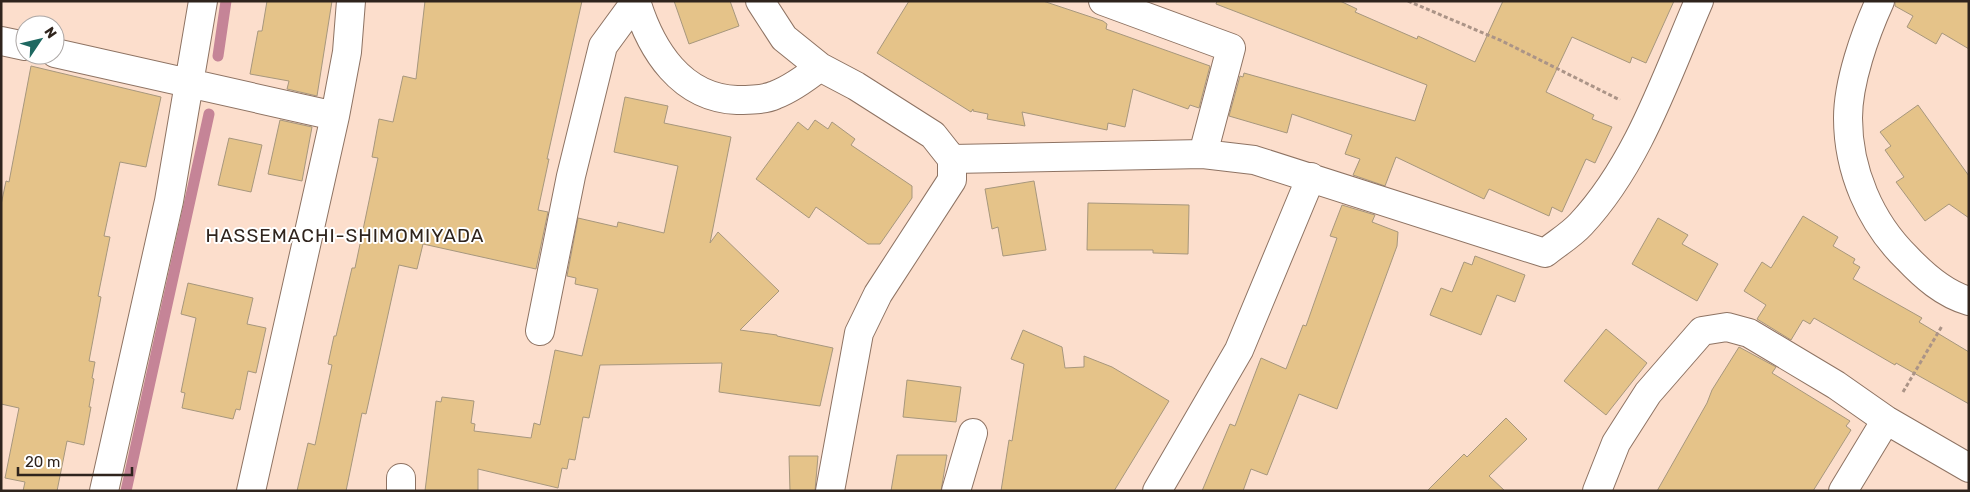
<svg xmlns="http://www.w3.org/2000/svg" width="1970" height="492" font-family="Rubik,sans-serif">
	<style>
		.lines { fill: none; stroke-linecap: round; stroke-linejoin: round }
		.stream { stroke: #c58497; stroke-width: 11 }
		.building { fill: #e5c389; stroke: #a7977d }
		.street-casing { stroke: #8e7363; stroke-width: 30 }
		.path { stroke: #ab9487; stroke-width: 3; stroke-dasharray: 4 2.5; stroke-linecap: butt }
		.street { stroke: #fff; stroke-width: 28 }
		.labels { text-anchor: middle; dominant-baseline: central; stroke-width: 4; stroke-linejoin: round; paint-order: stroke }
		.quarter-label { font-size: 19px; letter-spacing: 1px; fill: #2f241d; stroke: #fff }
	</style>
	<rect width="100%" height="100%" fill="#fcdecc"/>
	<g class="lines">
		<path class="stream" d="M218,56L226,1
			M126,491L209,114"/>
	</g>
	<path class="building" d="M267,1H332L317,96L287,89L289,81L250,74L258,31H262Z
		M425,1H582L547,159H549L538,210L548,212L536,269L423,244L417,269L399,265L366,414L362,413L346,491H297L308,443L315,445L332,365L328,364L334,336H336L352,268H355L378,158L372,157L379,119L393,122L403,76L416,79Z
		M674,1H730L739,26L689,44Z
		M909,1H1043L1103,21L1107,24L1106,29L1210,66L1199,108L1190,105L1188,109L1133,89L1125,127L1108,123L1107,130L1022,112L1025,126L987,119L988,114L973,111V109L971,112L877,53Z
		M1217,1H1340L1357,9L1355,12L1417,39L1418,36L1475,62L1503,1H1674L1646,63L1632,57L1630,63L1572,37L1546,92L1594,115L1592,119L1612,127L1595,163L1586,159L1562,212L1552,207L1549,216L1489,189L1484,199L1396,157L1385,186L1353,175L1360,159L1345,154L1352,135L1292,114L1287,133L1229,116L1240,76L1243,77L1244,73L1415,121L1427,85L1216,4Z
		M1895,1H1969V49L1942,33L1936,44L1907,27L1913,16L1895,6Z
		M31,66L161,97L146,167L120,162L104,236L110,237L98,296L101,297L89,361L95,362L92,378L94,379L89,407H91L84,445L67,441L57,491H23L25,482L5,478L19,408L1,404V205L6,181L9,182Z
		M625,97L668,106L664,123L731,137L710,243L718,232L779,291L740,330L777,335V336L833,348L820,406L719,392L722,363L600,365L589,418L583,417L575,460L569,459L567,469L562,468L558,488L478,469V491H425L436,401L441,402L442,397L474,401L471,423L475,424L474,431L531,438L534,423L540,425L555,350L582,356L598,289L575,284L576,278L567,276L578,218L617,227L618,222L664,233L678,166L614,152Z
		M1918,105L1969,176V218L1949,204L1925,221L1896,182L1904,177L1885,150L1891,146L1880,132Z
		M280,120L312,127L302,181L268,174Z
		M815,120L828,129L832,122L855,139L851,145L912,186V198L880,244H868L816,207L809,218L756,179L798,122L808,130Z
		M229,138L262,145L251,192L218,185Z
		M1034,181L1046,250L1003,256L998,227L992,229L985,189Z
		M1088,203L1189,205L1188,254L1153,253V250H1087Z
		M1342,205L1375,215L1372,222L1398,232L1397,246L1337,409L1299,394L1267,475L1251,469L1243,491H1202L1230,424L1235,426L1261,358L1286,369L1303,325L1306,326L1337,238L1330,236Z
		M1803,216L1838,237L1833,246L1855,259L1853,263L1860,267L1853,279L1922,318L1919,322L1969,352V404L1896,363L1895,365L1814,318L1810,324L1803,320L1791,340L1757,319L1766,305L1744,291L1762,262L1771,268Z
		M1658,218L1688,235L1682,244L1718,264L1697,301L1632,264Z
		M1475,256L1525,275L1515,302L1497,295L1481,335L1430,315L1441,288L1452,292L1464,262L1472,265Z
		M188,283L253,298L247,324L266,328L256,373L248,371L240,410L236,409L233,419L182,408L185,393L181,392L196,318L181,314Z
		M1606,329L1647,363L1606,415L1564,381Z
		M1023,330L1062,347L1065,368L1084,367V356L1112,367L1169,401L1114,491H1001L1009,440L1012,441L1024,364L1011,359Z
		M1739,347L1776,367L1772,373L1850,421L1846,426L1851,430L1813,491H1657L1707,403L1712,390Z
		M907,380L961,387L956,422L903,417Z
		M1506,418L1527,439L1489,476L1505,491H1427L1464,454L1467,457Z
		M897,455H947L941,491H891Z
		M789,456H818L815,491H790Z"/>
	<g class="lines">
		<g class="street-casing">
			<path id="street" d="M636,1C651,50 681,98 737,100C749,100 764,100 775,95C791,89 806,78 820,67
				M760,1L784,38L820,67L856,86L933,135L952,159V180L878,294L859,333L830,491
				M1103,1L1231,48L1203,154
				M1880,1C1865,34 1848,82 1848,118C1848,170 1870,222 1907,258C1924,276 1944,294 1969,301
				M1,41L25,46
				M55,53L335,116L347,52L351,1
				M952,159L1203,154L1254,160L1545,253C1556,244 1571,235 1581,224C1638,163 1666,77 1699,1
				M540,331L571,176L603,46L636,1
				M104,491L169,201L203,1
				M251,491L335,116
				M401,491V478
				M956,491L973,433
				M1157,491L1239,350L1311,177
				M1597,491L1616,443L1648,393L1702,331L1727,327L1749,333L1836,385L1886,420L1969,468
				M1843,491L1886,420"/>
		</g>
		<path class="path" d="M1408,1L1502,41L1620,100
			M1903,392L1942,326"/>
		<use href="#street" class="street"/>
	</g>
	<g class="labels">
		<g class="quarter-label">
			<text x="345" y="235">HASSEMACHI-SHIMOMIYADA</text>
		</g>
	</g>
	<rect width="1970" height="492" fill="none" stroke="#2f241d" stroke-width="5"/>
	<g transform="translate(40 40) rotate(55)"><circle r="24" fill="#ffffff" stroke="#aca7a5"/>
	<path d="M0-4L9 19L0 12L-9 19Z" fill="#1e6861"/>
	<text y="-8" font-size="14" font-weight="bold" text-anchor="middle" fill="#2f241d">N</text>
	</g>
	<path d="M18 467v8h114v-8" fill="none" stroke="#2f241d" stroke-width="2.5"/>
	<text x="25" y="467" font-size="15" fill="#2f241d" stroke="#ffffff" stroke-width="4" paint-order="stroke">20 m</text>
</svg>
